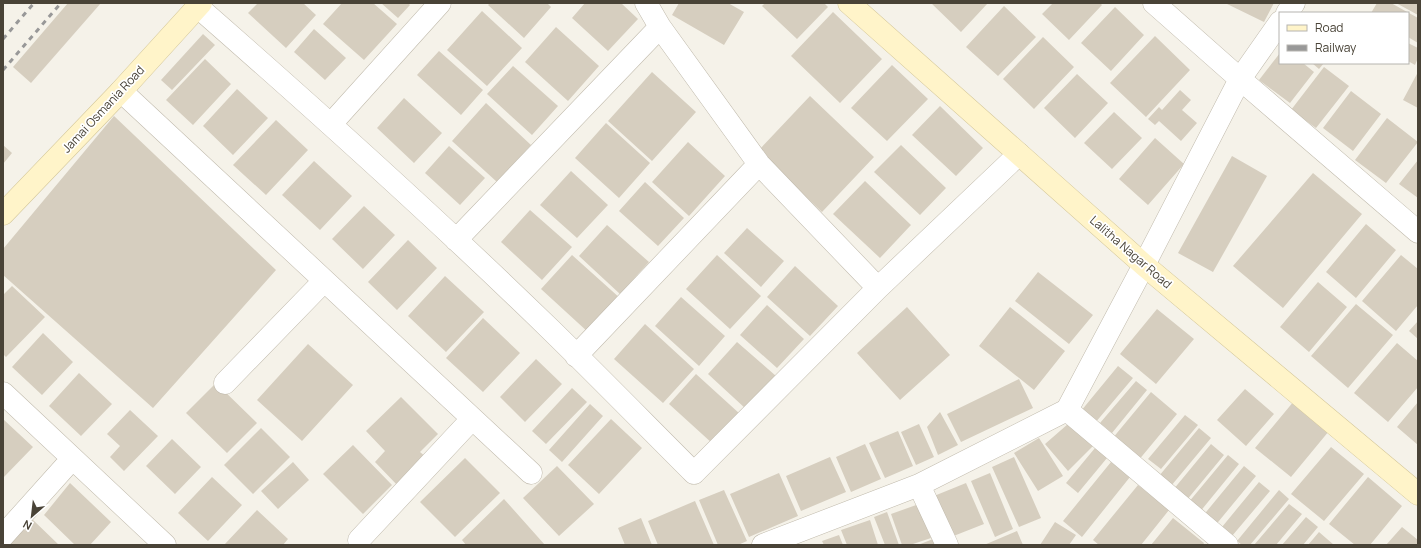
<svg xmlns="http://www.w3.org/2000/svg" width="1421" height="548" font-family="Manrope,sans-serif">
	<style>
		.building { fill: #d6cebf }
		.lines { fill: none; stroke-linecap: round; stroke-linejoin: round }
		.street-casing { stroke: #c0baac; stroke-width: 23 }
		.secondary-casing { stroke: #d4c799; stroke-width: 23 }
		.street { stroke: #fff; stroke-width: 22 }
		.secondary { stroke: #fff4c9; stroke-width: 22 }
		.rail { stroke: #989898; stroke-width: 3; stroke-dasharray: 5 5; stroke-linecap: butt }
		.labels { text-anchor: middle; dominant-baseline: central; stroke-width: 3.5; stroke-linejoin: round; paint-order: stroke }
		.street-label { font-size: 12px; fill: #494337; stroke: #fff }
	</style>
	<rect width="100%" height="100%" fill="#f5f2e9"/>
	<path class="building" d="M68,3H101L31,83L13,67Z
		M258,3H303L316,15L286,48L248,13Z
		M342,3H373L397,24L364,60L323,24Z
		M381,3H408L410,5L398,18Z
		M490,3H547L551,7L524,38L488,5Z
		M585,3H621L638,19L608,51L572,18Z
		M679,3H728L744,12L724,45L672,15Z
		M765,3H824L828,7L797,39L762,6Z
		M931,3H988L961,32Z
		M1053,3H1100L1102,5L1069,40L1042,14Z
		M1225,3H1274L1264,22Z
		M1377,3H1391L1418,18V43L1408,37V13H1371Z
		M1396,3H1418V15Z
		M1004,6L1036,37L998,76L966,47Z
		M1115,7L1144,35L1111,71L1081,43Z
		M482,11L522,48L487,86L447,50Z
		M833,12L882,59L840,103L791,56Z
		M556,27L599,66L568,101L525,62Z
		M314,29L346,58L325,80L294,52Z
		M203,34L215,45L172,90L161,80Z
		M1155,36L1190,70L1146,117L1110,83Z
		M1043,37L1074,67L1034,109L1003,79Z
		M1408,43L1418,48V58L1415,65L1408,61Z
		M439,51L483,90L461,115L417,75Z
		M1280,53V63H1303L1314,72L1290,103L1259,80Z
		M205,59L231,84L193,125L166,100Z
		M1312,63H1324L1319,69Z
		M892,65L928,99L887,141L851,108Z
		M513,66L558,106L532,135L487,94Z
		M1324,67L1349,86L1316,128L1291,110Z
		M652,72L696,112L652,161L608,121Z
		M1418,72V108L1403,100Z
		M1077,74L1108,103L1075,138L1044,108Z
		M237,89L268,118L233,155L203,126Z
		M1180,90L1191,100L1182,110L1197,123L1181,141L1159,121L1155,125L1148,119L1159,107L1162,110Z
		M1351,91L1381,114L1353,151L1323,128Z
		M810,96L874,157L822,212L758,151Z
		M404,98L442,133L414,163L377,128Z
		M486,103L531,145L497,182L452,141Z
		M940,106L983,148L956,176L912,135Z
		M1114,112L1142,138L1112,169L1084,143Z
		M114,116L276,270L153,408L3,275V249Z
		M1387,118L1418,142L1386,183L1355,160Z
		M276,120L308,150L266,195L233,165Z
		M606,123L650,163L619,198L575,158Z
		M1155,138L1184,164L1148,205L1119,179Z
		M688,142L725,176L689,216L652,182Z
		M3,145L12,153L3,164Z
		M901,145L946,188L920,215L874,172Z
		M449,146L485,178L460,205L425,173Z
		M1232,156L1267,176L1213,272L1178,253Z
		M1418,160V198L1399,184Z
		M314,161L352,196L320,230L282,195Z
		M571,171L608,205L577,238L540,205Z
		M1313,173L1362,214L1283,308L1233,266Z
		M865,181L911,225L880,258L833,214Z
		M645,182L684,218L658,246L619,211Z
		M364,206L395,235L363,269L332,239Z
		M530,210L572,247L542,280L501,242Z
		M1366,224L1396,250L1356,298L1326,272Z
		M607,225L649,262L620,294L579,256Z
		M747,228L784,261L761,287L724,253Z
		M408,240L437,268L397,310L368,282Z
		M572,255L621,299L589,333L541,289Z
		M717,255L761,296L730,329L686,289Z
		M1401,255L1418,269V305L1396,331L1362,301Z
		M795,266L838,306L810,336L767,297Z
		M1038,272L1093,315L1069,344L1015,301Z
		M445,276L484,312L446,352L408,316Z
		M1318,282L1347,307L1309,352L1280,327Z
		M12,286L45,317L6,357L3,354V295Z
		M681,297L725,336L699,366L655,326Z
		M1356,304L1393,335L1348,388L1311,356Z
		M767,305L804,339L777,368L740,335Z
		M907,307L950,355L900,400L857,353Z
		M1010,307L1065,351L1034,390L979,346Z
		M1157,309L1194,339L1156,384L1120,354Z
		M483,318L520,353L483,392L446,358Z
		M1418,321V339L1409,331Z
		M645,324L694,369L663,403L614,359Z
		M43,333L73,362L42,395L12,367Z
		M737,342L776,376L746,409L708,374Z
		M1397,343L1418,361V387L1388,422L1354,393Z
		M308,344L353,385L302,441L257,400Z
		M536,359L562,384L525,422L500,397Z
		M1118,366L1133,378L1095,423L1081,411Z
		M79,373L112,404L81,436L49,406Z
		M696,374L740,414L713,444L669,404Z
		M1019,379L1033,408L961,442L947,414Z
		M1136,381L1147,390L1112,433L1100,423Z
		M216,383L257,423L227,453L186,413Z
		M572,388L587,402L546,444L532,431Z
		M1245,389L1274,414L1246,446L1217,420Z
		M1151,392L1177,414L1138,461L1112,439Z
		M401,397L438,434L420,452L427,458L399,487L375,462L385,451L366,431Z
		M1294,401L1329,431L1291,477L1255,448Z
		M1418,402V445L1397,427Z
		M590,404L603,416L562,462L549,450Z
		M130,410L158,436L124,471L110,457L120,446L107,434Z
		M940,412L958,445L938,455L927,427Z
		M1185,415L1198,425L1161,469L1148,459Z
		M3,419L33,447L3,478Z
		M611,419L642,448L599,494L568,465Z
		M919,424L934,457L916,465L901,432Z
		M1068,424L1094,445L1068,471L1045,444Z
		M261,428L290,457L253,494L224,465Z
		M1199,428L1211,438L1171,486L1159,476Z
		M898,431L913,466L885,478L869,443Z
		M1039,438L1063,476L1038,491L1014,453Z
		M172,439L201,467L175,494L146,466Z
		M865,444L881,479L851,492L836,457Z
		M1211,444L1224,455L1186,501L1173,490Z
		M353,445L392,485L363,514L323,474Z
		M1331,447L1364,474L1324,521L1291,494Z
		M1095,448L1107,458L1078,493L1066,483Z
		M1228,455L1239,464L1199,513L1188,503Z
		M830,457L846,492L801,511L786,476Z
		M1014,457L1041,518L1019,527L992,467Z
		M465,458L500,493L455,537L420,502Z
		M293,462L309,480L278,509L261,491Z
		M1111,462L1130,477L1082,537L1063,521Z
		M557,466L594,504L559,536L523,498Z
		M1244,466L1256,476L1214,527L1202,517Z
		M779,473L798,516L749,537L730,494Z
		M990,473L1013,529L995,537L971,481Z
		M212,477L242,505L208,541L178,513Z
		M1368,477L1402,506L1370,545H1355L1329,524Z
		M1259,482L1270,491L1232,536L1222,527Z
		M70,483L111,522L90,545H75L44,515Z
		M966,483L984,524L951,537L934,496Z
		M1138,485L1169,510L1141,545H1099L1093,540Z
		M724,490L747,541L738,545H718L699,500Z
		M1279,490L1289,499L1250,545H1242L1237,541Z
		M504,499L545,545H466L462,540Z
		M695,501L714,545H658L648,521Z
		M919,504L931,538L910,545H902L891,514Z
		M1289,504L1302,514L1276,545H1254Z
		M257,510L288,539L283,545H224Z
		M887,512L899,545H885L874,517Z
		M1306,517L1318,527L1303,545H1282Z
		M31,518L59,545H9Z
		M641,518L652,545H625L618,528Z
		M1173,518L1204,543L1203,545H1151Z
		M870,520L878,545H847L841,530Z
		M1055,522L1076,535L1069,545H1040Z
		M1402,527L1418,540V545H1386Z
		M1017,531L1023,545H984Z
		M1319,532L1334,545H1308Z
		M839,535L843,545H824L822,541Z
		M938,537L940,545H918Z"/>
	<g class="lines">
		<g class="street-casing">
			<path id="street" d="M646,3L660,27L759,164L878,288
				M1154,3L1240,79L1418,232
				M198,7C318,112 437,219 551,330C599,377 646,425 694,473L878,288L1019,154
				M1287,13L1294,3
				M121,91L531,473
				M331,124L440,3
				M456,240L660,27
				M576,356L759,164
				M225,383L324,281
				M3,393L165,545
				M1067,410L1227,545
				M919,485L947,545
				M3,536L72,459
				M359,540L472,419
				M763,545L919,485L1067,410L1144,265L1240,79L1280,22"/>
		</g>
		<g class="secondary-casing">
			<path id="secondary" d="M849,3L1144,265L1418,494
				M3,214L121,91L201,3"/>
		</g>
		<use href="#street" class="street"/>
		<use href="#secondary" class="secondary"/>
		<path class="rail" d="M3,39L34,3
			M3,70L61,3"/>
	</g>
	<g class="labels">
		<g class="street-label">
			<text transform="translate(103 109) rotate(-47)">Jamai Osmania Road</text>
			<text transform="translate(1131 252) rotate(41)">Lalitha Nagar Road</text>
		</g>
	</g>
	<rect width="1421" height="548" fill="none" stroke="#494337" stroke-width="8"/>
	<rect x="1279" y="12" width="130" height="52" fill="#ffffff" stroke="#b6b4af"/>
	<rect x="1287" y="25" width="20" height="6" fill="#fff4c9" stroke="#b6b4af"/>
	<text x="1315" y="32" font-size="12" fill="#494337">Road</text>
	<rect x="1287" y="45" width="20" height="6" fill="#989898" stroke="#b6b4af"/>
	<text x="1315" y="52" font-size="12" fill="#494337">Railway</text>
	<g transform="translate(32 516) rotate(208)" stroke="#ffffff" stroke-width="3" paint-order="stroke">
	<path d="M0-3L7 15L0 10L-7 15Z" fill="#494337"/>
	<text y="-6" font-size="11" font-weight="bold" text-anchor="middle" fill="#494337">N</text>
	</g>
</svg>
